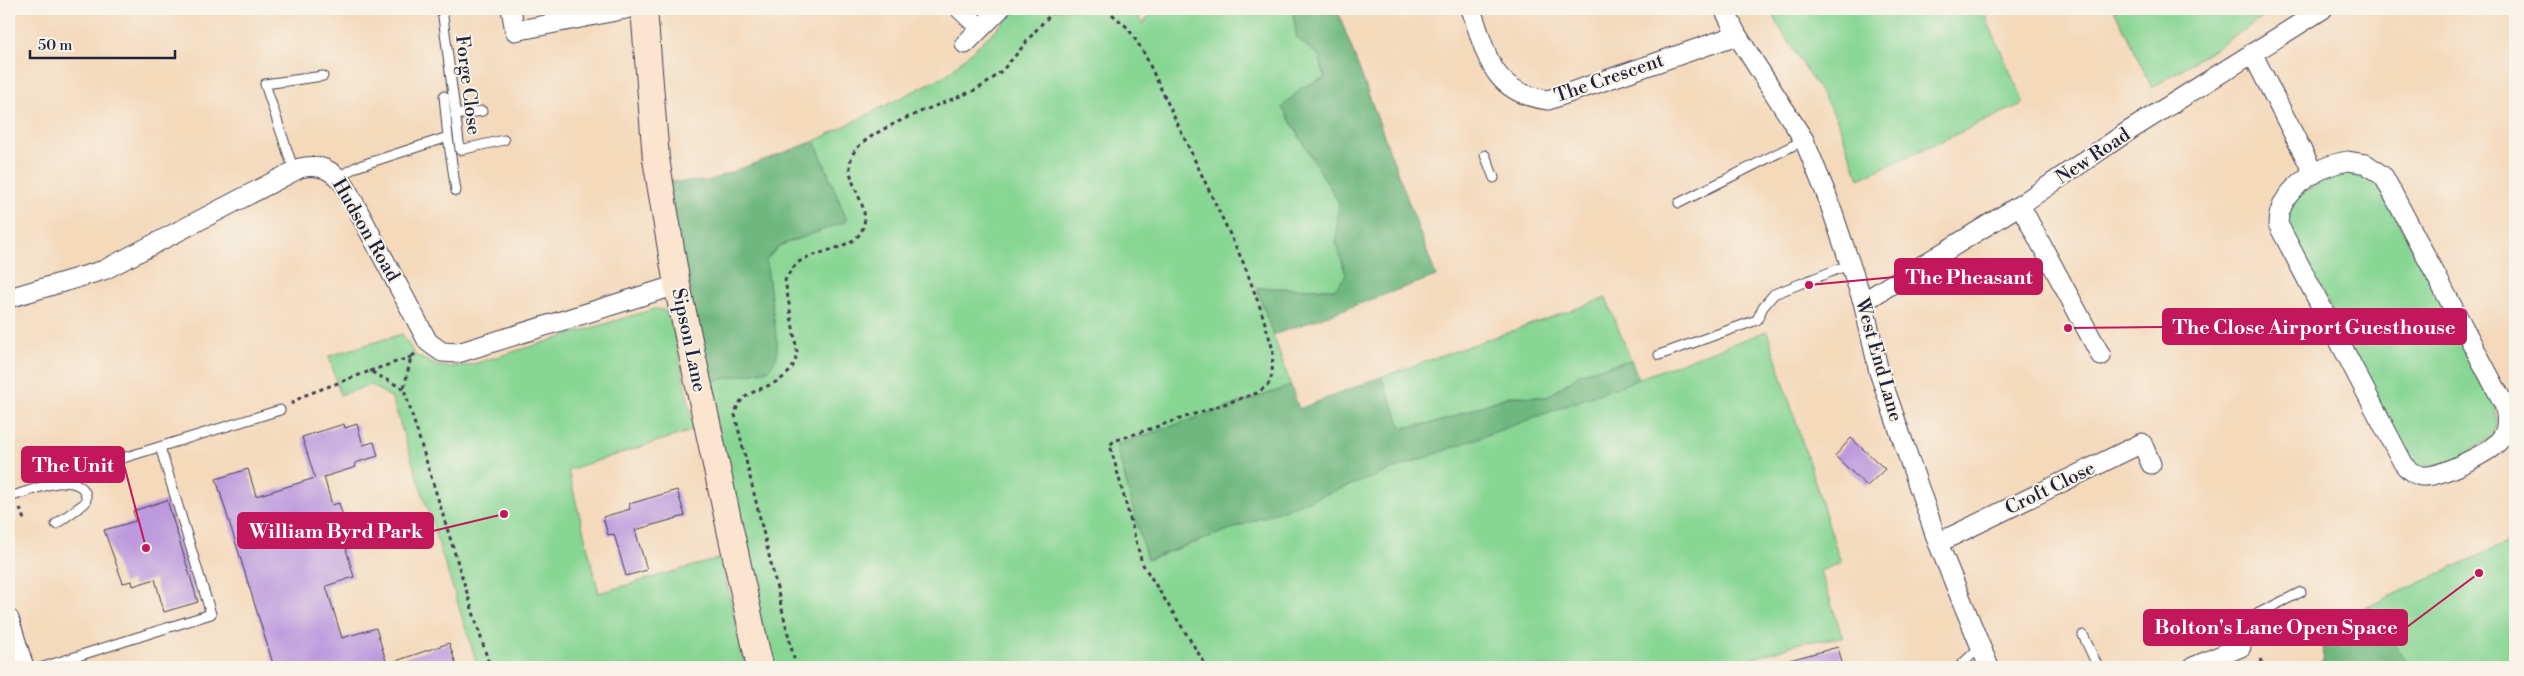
<svg xmlns="http://www.w3.org/2000/svg" width="2524" height="676" font-family="'Libre Bodoni',serif">
	<style>
		.green { fill: #88d694; stroke: #557c68 }
		.forest { fill: #6eb77e; stroke: #486c5c }
		.building { fill: #bd9add }
		.lines { fill: none; stroke-linecap: round; stroke-linejoin: round }
		.lane-casing { stroke: #423d4e; stroke-width: 11 }
		.street-casing { stroke: #423d4e; stroke-width: 21 }
		.secondary-casing { stroke: #423d4e; stroke-width: 28 }
		.path { stroke: #423d4e; stroke-width: 3; stroke-dasharray: 4 4; stroke-linecap: butt }
		.lane { stroke: #fff; stroke-width: 9 }
		.street { stroke: #fff; stroke-width: 19 }
		.secondary { stroke: #fce5d0; stroke-width: 26 }
		.labels { text-anchor: middle; dominant-baseline: central; stroke-width: 4; stroke-linejoin: round; paint-order: stroke }
		.street-label { font-size: 19px; fill: #22223b; stroke: #f7f3e8 }
		.leader { fill: none; stroke: #c2185b; stroke-width: 2 }
		.callout-dot { fill: #c2185b; stroke: #f7f3e8; stroke-width: 2 }
		.callout { fill: #c2185b; stroke: #c2185b; stroke-width: 2 }
		.callout-label { font-size: 20px; text-anchor: middle; font-weight: bold; fill: #fff }
	</style>
	<rect width="100%" height="100%" fill="#f7f3e8"/>
	<filter id="ink" filterUnits="userSpaceOnUse"><feTurbulence type="fractalNoise" baseFrequency=".02" numOctaves="2"/><feDisplacementMap in="SourceGraphic" scale="10" xChannelSelector="R" yChannelSelector="G"/><feConvolveMatrix kernelMatrix="1 2 1 2 8 2 1 2 1" color-interpolation-filters="sRGB"/></filter>
	<filter id="wash" filterUnits="userSpaceOnUse"><feTurbulence type="fractalNoise" baseFrequency=".0096" numOctaves="4" result="noise"/><feDisplacementMap in="SourceGraphic" scale="20" xChannelSelector="R" yChannelSelector="G"/><feGaussianBlur stdDeviation="1.12" result="paint"/><feColorMatrix in="noise" values="0 0 0 0 0 0 0 0 0 0 0 0 0 0 0 0 0 1.4 0 .05"/><feComposite in="paint" operator="in"/></filter>
	<g filter="url(#wash)">
		<rect width="100%" height="100%" fill="#f4d9bb"/>
		<path class="green" d="M1018,9H1135L1142,24L1156,9H1292L1297,38L1319,56L1325,78L1301,88L1282,107L1339,203L1336,242L1346,275L1336,289L1257,288L1291,386L1116,445L1147,560L1767,331L1841,563L1820,571L1843,638L1803,642L1727,667H771L708,382L777,343L766,260L779,246L847,221L815,141L946,75Z
			M1771,9H1982L2024,103L1859,179L1836,117L1778,25Z
			M2114,9H2276L2152,88Z
			M2350,170L2360,171L2378,182L2495,402L2497,424L2493,436C2470,451 2435,481 2408,458L2285,218L2299,194L2341,171Z
			M1606,298L1631,360L1582,373L1547,397L1509,396L1438,422L1402,428L1381,377Z
			M654,309C663,309 667,311 672,320L694,430L568,470L599,593L721,558L746,667H478L392,398L371,385L340,395L329,356L402,334L415,355L437,366L452,367L470,365Z
			M2515,539V667H2322L2324,627Z"/>
		<path class="forest" d="M1292,9H1337L1436,276L1273,335L1257,288L1335,289L1346,275L1336,242L1339,203L1282,107L1301,88L1325,78L1319,56L1297,38Z
			M815,141L847,221L779,246L766,260L777,343V356L769,370L708,382L667,182L707,181Z
			M1631,360L1639,379L1147,560L1116,445L1291,386L1299,409L1381,377L1402,428L1438,422L1509,396L1547,397L1581,373Z
			M2369,606L2410,667H2322L2324,627Z"/>
		<g id="blocks">
			<path class="building" d="M344,424L345,428L357,424L363,445L374,442L378,456L355,463L356,467L324,477L332,505L339,503L352,547L346,549L354,577L326,586L342,638L376,628L387,664L449,643L457,667H274L216,479L248,469L256,496L315,478L302,437Z
				M1851,438L1885,469L1867,486L1835,456Z
				M677,490L685,516L635,530L647,570L626,576L614,534L608,535L603,517L630,509L629,504Z
				M167,500L198,602L164,612L155,579L133,586L132,581L123,583L104,530L136,521L133,511Z
				M1838,647L1843,667H1783L1782,662Z"/>
		</g>
	</g>
	<g filter="url(#ink)">
		<use href="#blocks" fill-opacity="0" stroke="#423d4e" stroke-width="1"/>
		<g class="lines">
			<g class="lane-casing">
				<path id="lane" d="M442,9L460,150L504,140
					M455,115L482,111
					M448,137L456,191
					M1485,155L1494,178
					M294,171L265,84L323,76
					M338,177L356,167L448,137L444,96
					M1679,203L1804,140
					M1659,355L1757,320L1763,307L1774,294L1851,264
					M63,481L110,462L280,410
					M9,497C27,493 69,472 83,489C86,493 87,498 85,503L56,524
					M2083,635L2098,667
					M2228,650L2240,626L2249,618L2301,592
					M43,667L211,614L160,447
					M1959,667L1980,647"/>
			</g>
			<g class="street-casing">
				<path id="street" d="M511,9L515,31L626,9
					M960,9L980,28
					M1471,9C1487,55 1491,93 1548,100L1737,35
					M1724,9L1737,35L1804,140L1827,196L1863,302L1879,372L1938,543L1989,667
					M965,44L1000,9
					M2252,53L2314,174
					M2348,161L2366,164L2384,177L2504,404C2507,416 2509,430 2499,441C2489,453 2438,478 2422,476C2415,475 2407,469 2403,463L2278,224C2279,190 2317,166 2348,161Z
					M2020,205L2101,356
					M9,298L104,270L300,168C320,163 333,170 345,186L428,342L442,352L458,353L677,285
					M1863,302L2020,205L2127,132L2323,9
					M1938,543L2142,443L2151,464
					M9,619L24,667
					M2193,667L2241,647"/>
			</g>
			<g class="secondary-casing">
				<path id="secondary" d="M644,9L656,159L677,285L760,667"/>
			</g>
			<path class="path" d="M1106,9L1128,28L1144,53L1244,264L1261,310L1273,350L1272,375L1268,385L1257,393L1114,441L1110,445L1142,563L1207,667
				M415,354L411,357L404,389L490,667
				M370,371L411,357
				M291,404L303,396L370,371L404,389
				M20,508L25,523
				M2261,659L2264,667
				M796,667L735,415C740,380 792,395 797,352L785,280C789,273 793,267 799,262C814,251 854,249 862,230C874,205 840,181 853,154C865,129 948,102 975,90C1012,72 1027,32 1058,9"/>
			<use href="#lane" class="lane"/>
			<use href="#street" class="street"/>
			<use href="#secondary" class="secondary"/>
		</g>
	</g>
	<g class="labels">
		<g class="street-label">
			<text transform="translate(1609 78) rotate(-19)">The Crescent</text>
			<text transform="translate(468 85) rotate(83)">Forge Close</text>
			<text transform="translate(2093 156) rotate(-34)">New Road</text>
			<text transform="translate(366 230) rotate(60)">Hudson Road</text>
			<text transform="translate(689 340) rotate(78)">Sipson Lane</text>
			<text transform="translate(1879 360) rotate(74)">West End Lane</text>
			<text transform="translate(2050 488) rotate(-26)">Croft Close</text>
		</g>
	</g>
	<path class="leader" d="M1809 285L1895 277M2068 328L2163 327M146 548L124 465M504 514L433 531M2479 573L2407 627"/>
	<g class="callout-dot">
		<circle cx="1809" cy="285" r="5"/>
		<circle cx="2068" cy="328" r="5"/>
		<circle cx="146" cy="548" r="5"/>
		<circle cx="504" cy="514" r="5"/>
		<circle cx="2479" cy="573" r="5"/>
	</g>
	<g class="callout">
		<rect x="1895" y="259" width="147" height="35" rx="5"/>
		<rect x="2163" y="309" width="303" height="35" rx="5"/>
		<rect x="22" y="447" width="102" height="35" rx="5"/>
		<rect x="238" y="513" width="195" height="35" rx="5"/>
		<rect x="2144" y="610" width="263" height="35" rx="5"/>
	</g>
	<g class="callout-label">
		<text x="1969" y="284">The Pheasant</text>
		<text x="2314" y="334">The Close Airport Guesthouse</text>
		<text x="73" y="472">The Unit</text>
		<text x="336" y="538">William Byrd Park</text>
		<text x="2276" y="634">Bolton's Lane Open Space</text>
	</g>
	<rect width="2524" height="676" fill="none" stroke="#f7f3e8" stroke-width="30"/>
	<path d="M30 50v8h145v-8" fill="none" stroke="#22223b" stroke-width="2.5"/>
	<text x="38" y="50" font-size="15" fill="#22223b" stroke="#f7f3e8" stroke-width="4" paint-order="stroke">50 m</text>
</svg>
